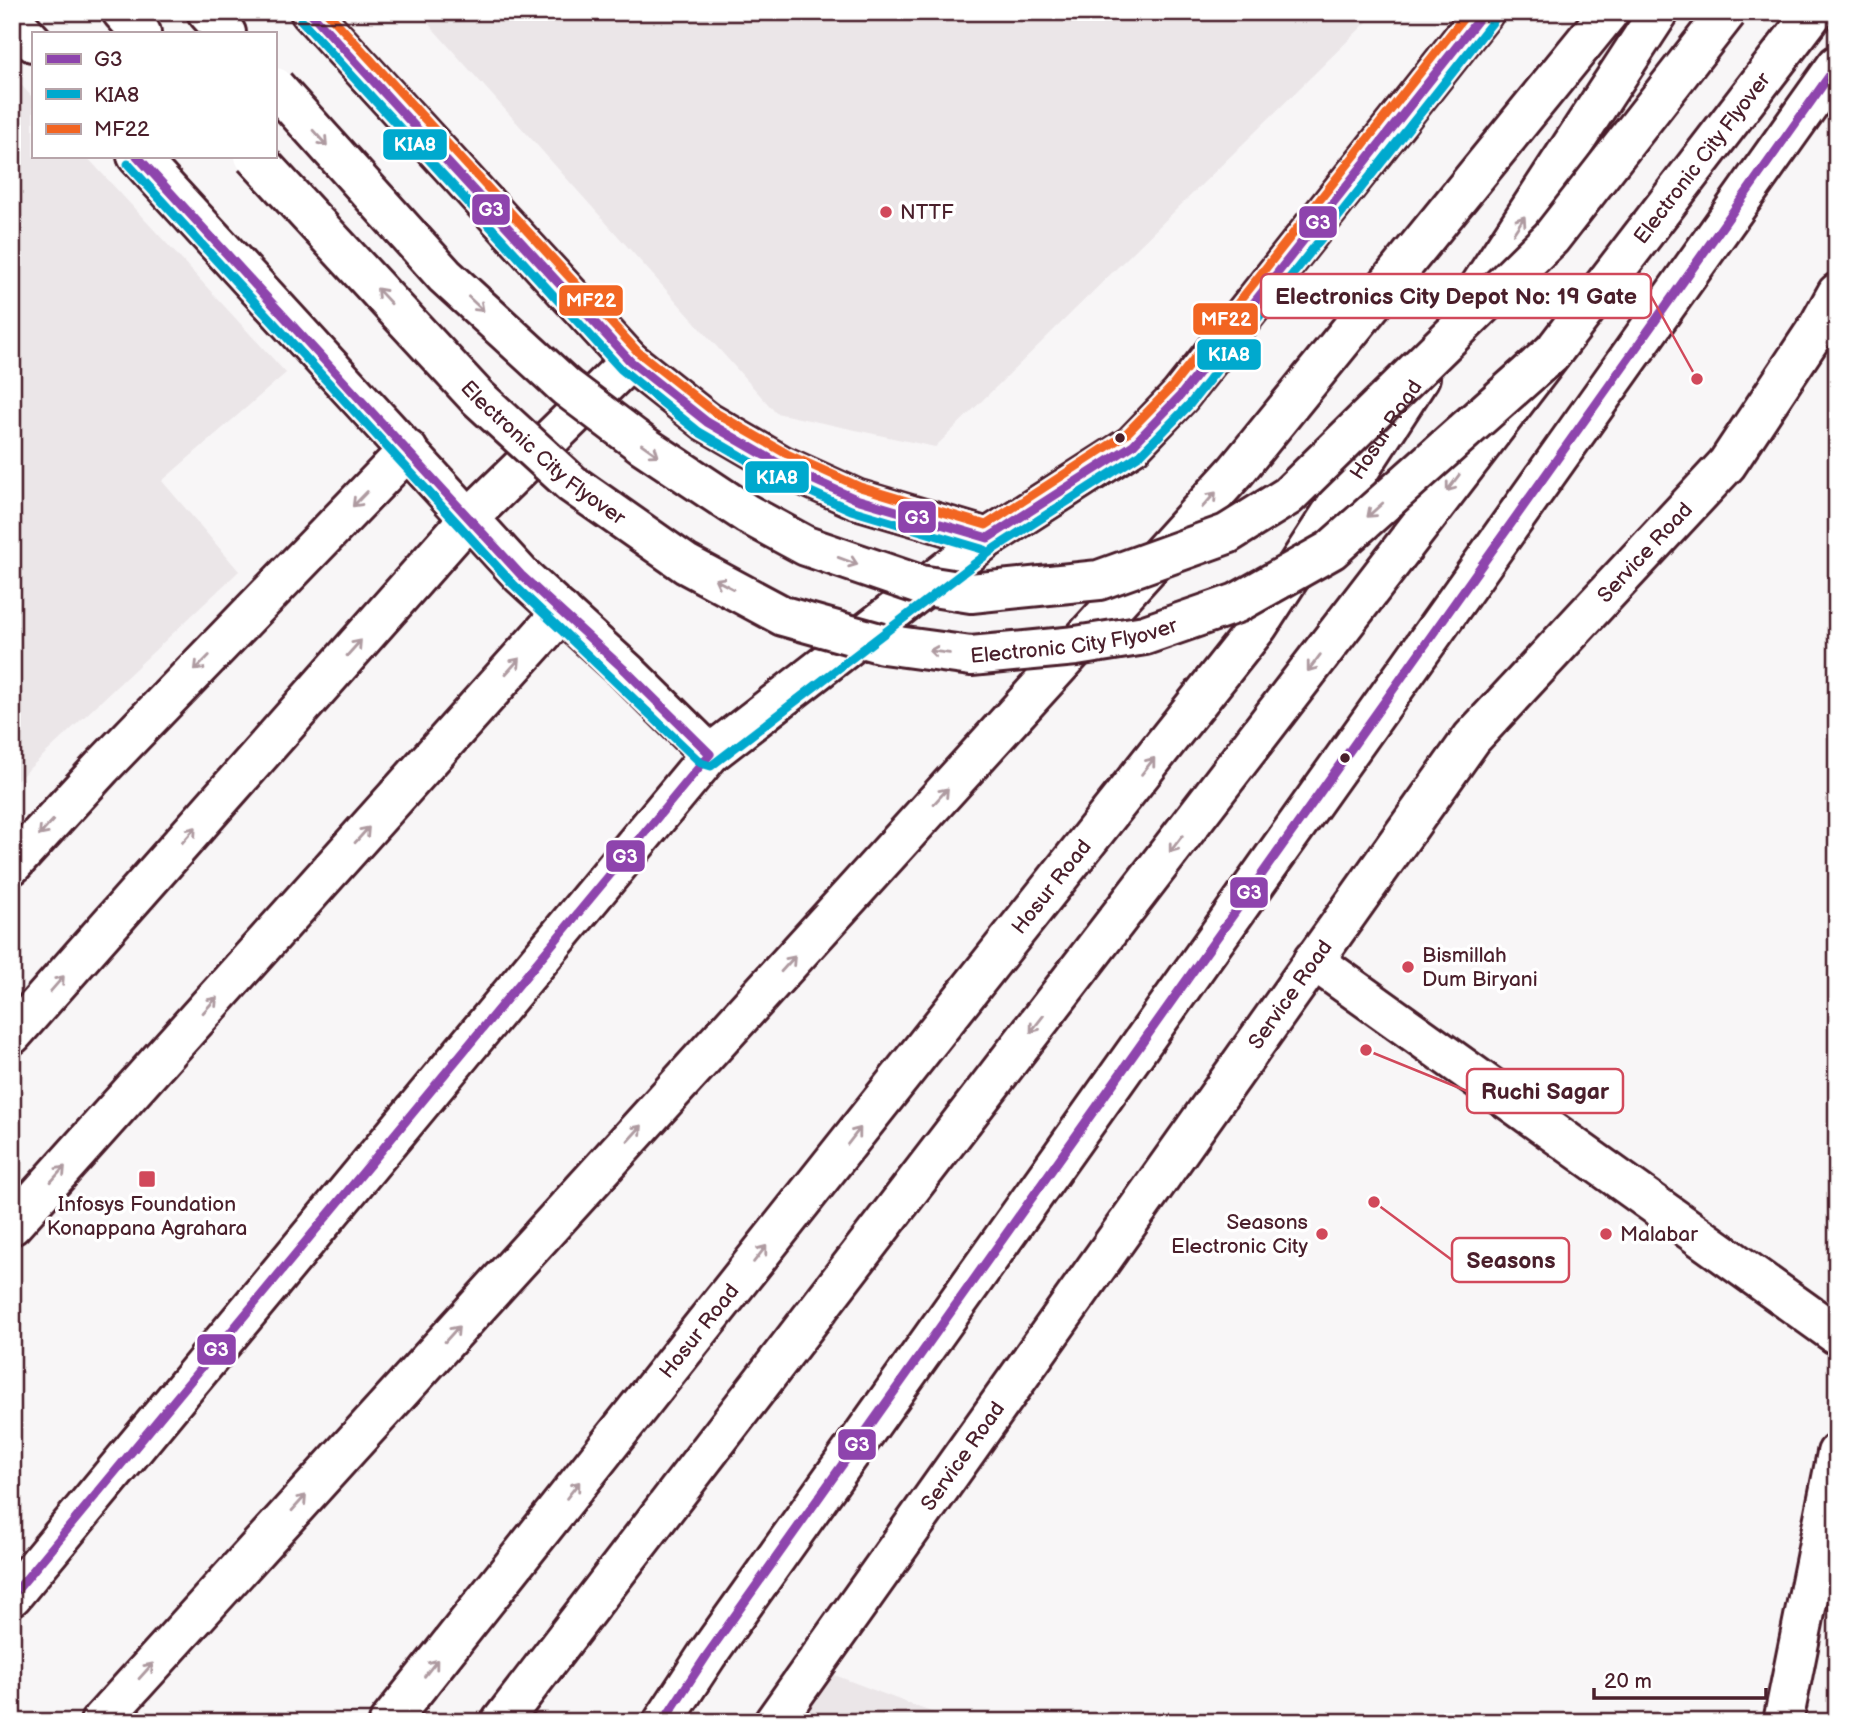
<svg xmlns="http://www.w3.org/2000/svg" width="1849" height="1734" font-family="'Balsamiq Sans',sans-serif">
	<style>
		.built { fill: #ebe6e8 }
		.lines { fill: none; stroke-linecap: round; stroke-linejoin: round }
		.minor-casing { stroke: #4a1f2b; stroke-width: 44 }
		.highway-casing { stroke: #4a1f2b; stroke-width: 44 }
		.minor { stroke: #fff; stroke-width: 38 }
		.highway { stroke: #fff; stroke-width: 38 }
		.highway-bridge-casing { stroke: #4a1f2b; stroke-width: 44; stroke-linecap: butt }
		.highway-bridge { stroke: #fff; stroke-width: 38 }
		.bus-1-casing { stroke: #fff; stroke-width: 14 }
		.bus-2-casing { stroke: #fff; stroke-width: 14 }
		.bus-3-casing { stroke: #fff; stroke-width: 14 }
		.bus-1 { stroke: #8e44ad; stroke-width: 9 }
		.bus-2 { stroke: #00a9ce; stroke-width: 9 }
		.bus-3 { stroke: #f26522; stroke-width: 9 }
		.oneway { stroke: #ae9aa0 }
		.poi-dot { fill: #d1495b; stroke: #fff; stroke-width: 2.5 }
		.bus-dot { fill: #4a1f2b; stroke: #fff; stroke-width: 2.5 }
		.labels { text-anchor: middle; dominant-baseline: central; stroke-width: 7; stroke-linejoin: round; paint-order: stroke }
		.street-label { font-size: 21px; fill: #4a1f2b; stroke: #fff }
		.poi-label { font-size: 21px; fill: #4a1f2b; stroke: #fff; text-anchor: start }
		.leader { fill: none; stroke: #d1495b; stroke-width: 2.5 }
		.callout-dot { fill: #d1495b; stroke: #fff; stroke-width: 2.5 }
		.callout { fill: #fff; stroke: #d1495b; stroke-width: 2.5 }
		.callout-label { font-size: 23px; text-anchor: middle; font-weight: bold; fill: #4a1f2b }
		.line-badge { stroke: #fff; stroke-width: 2.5 }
		.badge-label { font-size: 19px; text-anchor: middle; font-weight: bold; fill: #fff }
	</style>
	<rect width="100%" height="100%" fill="#f8f6f7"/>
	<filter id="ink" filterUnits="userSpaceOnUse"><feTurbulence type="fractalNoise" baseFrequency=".0143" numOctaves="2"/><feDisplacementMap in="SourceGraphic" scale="14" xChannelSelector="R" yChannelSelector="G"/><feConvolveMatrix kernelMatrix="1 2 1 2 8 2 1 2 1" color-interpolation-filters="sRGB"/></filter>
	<g filter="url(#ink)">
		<path class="built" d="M418,12H1377L935,447L776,413Z
			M12,75L33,98V156H86L286,373L162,481L239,571L12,785Z
			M811,1666L957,1722H774Z"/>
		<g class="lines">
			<g class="minor-casing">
				<g id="minor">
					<path d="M310,12L630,361L707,422L781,465L856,499L988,538"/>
					<path d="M12,19L33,42"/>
					<path d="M137,156L521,575L627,672L710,754"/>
					<path d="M12,865L102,767L408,450"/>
					<path d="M1313,960L1837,1335"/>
					<path d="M12,1035L469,518L630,361"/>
					<path d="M12,1225L562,612"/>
					<path d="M12,1596L710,754L988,538L1133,445L1180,396L1484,12"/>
					<path id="s1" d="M774,1722L1472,738L1727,464L1818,327L1837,293"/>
					<path d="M1783,1722L1837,1453"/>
				</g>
			</g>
			<g class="highway-casing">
				<g id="highway">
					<path d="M122,12L141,33"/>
					<path d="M207,12L226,33"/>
					<path d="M1459,318L1659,12"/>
					<path d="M100,1722L1236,471L1609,12"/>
					<path id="s2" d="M389,1722L1258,626L1420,377"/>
					<path id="s3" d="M501,1722L1814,12"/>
					<path d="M663,1722L707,1655L1837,65"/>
				</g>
			</g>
			<use href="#minor" class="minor"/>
			<use href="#highway" class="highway"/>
			<g class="highway-bridge-casing">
				<g id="highway-bridge">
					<path d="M275,87L445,276L566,387L643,445L747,514L806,546L920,585L971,593L1099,580L1227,534L1288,496L1551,238L1727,12"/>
					<path id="s4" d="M254,156L477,397L572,484L686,564L783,616L883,644L971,656L1076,646L1145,635L1237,603L1331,550L1554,351"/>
				</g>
			</g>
			<use href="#highway-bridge" class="highway-bridge"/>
			<g class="bus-1-casing">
				<path id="bus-1" d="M310,12L630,361L707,422L781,465L856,499L988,538L1133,445L1180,396L1484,12
					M12,1596L710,754L627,672L521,575L137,156
					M663,1722L707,1655L1837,65"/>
			</g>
			<g class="bus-2-casing">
				<path id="bus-2" d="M301,20L621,369L699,432L775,476L851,510L985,550
					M128,164L512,583L701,763L711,766L995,548L1141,454L1190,404L1494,20"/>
			</g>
			<g class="bus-3-casing">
				<path id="bus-3" d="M327,12L638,352L714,412L787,454L860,487L986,525L1125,435L1171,388L1468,12"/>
			</g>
			<use href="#bus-1" class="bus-1"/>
			<use href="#bus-2" class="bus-2"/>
			<use href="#bus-3" class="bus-3"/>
		</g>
		<defs><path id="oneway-shaft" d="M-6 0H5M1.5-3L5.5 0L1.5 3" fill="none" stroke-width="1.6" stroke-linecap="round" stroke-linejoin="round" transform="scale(1.75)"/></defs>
		<g class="oneway">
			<use href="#oneway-shaft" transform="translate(320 138) rotate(48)"/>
			<use href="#oneway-shaft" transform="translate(1519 225) rotate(-57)"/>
			<use href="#oneway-shaft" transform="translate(384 296) rotate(-133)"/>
			<use href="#oneway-shaft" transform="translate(476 304) rotate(43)"/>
			<use href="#oneway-shaft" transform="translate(650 450) rotate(35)"/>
			<use href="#oneway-shaft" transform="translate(1453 483) rotate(127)"/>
			<use href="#oneway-shaft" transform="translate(360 499) rotate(134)"/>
			<use href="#oneway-shaft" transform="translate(1209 500) rotate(-48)"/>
			<use href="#oneway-shaft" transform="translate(1375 510) rotate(138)"/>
			<use href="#oneway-shaft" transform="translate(848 561) rotate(20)"/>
			<use href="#oneway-shaft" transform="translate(724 584) rotate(-152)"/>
			<use href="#oneway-shaft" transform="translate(354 648) rotate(-48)"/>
			<use href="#oneway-shaft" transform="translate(939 652) rotate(-172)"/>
			<use href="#oneway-shaft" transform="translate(202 663) rotate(134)"/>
			<use href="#oneway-shaft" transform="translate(1314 663) rotate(127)"/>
			<use href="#oneway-shaft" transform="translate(513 666) rotate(-48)"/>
			<use href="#oneway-shaft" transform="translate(1148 766) rotate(-52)"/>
			<use href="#oneway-shaft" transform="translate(941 796) rotate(-48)"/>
			<use href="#oneway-shaft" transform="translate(46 828) rotate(132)"/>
			<use href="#oneway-shaft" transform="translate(189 835) rotate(-49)"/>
			<use href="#oneway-shaft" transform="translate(362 835) rotate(-48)"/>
			<use href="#oneway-shaft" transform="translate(1176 844) rotate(127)"/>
			<use href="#oneway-shaft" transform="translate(788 964) rotate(-48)"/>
			<use href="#oneway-shaft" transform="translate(57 984) rotate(-49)"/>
			<use href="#oneway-shaft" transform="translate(210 1005) rotate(-48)"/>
			<use href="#oneway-shaft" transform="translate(1037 1024) rotate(128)"/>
			<use href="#oneway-shaft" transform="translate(635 1133) rotate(-48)"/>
			<use href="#oneway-shaft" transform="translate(854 1136) rotate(-52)"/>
			<use href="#oneway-shaft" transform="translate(58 1174) rotate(-48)"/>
			<use href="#oneway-shaft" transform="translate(760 1254) rotate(-52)"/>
			<use href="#oneway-shaft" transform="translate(452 1334) rotate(-48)"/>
			<use href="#oneway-shaft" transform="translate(573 1490) rotate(-52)"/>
			<use href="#oneway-shaft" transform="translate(299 1503) rotate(-48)"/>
			<use href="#oneway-shaft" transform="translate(431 1668) rotate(-52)"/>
			<use href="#oneway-shaft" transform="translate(146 1671) rotate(-48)"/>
		</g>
	</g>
	<g class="poi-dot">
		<circle cx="886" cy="212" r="7"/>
		<circle cx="1408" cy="967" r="7"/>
		<rect x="138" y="1170" width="18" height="18" rx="3.5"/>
		<circle cx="1322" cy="1234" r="7"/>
		<circle cx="1606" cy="1234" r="7"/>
	</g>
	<g class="bus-dot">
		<circle cx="1120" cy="438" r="6"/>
		<circle cx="1345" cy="758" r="6"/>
	</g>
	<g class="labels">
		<g class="street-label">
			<text stroke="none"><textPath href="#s3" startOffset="1972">Electronic City Flyover</textPath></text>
			<text stroke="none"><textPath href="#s2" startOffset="1633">Hosur Road</textPath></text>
			<text stroke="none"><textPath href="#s4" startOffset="415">Electronic City Flyover</textPath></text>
			<text stroke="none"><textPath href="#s1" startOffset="1460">Service Road</textPath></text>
			<text stroke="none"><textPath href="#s4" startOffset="1003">Electronic City Flyover</textPath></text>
			<text stroke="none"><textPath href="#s2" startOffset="1066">Hosur Road</textPath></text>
			<text stroke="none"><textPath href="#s1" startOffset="892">Service Road</textPath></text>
			<text stroke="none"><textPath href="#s2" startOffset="499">Hosur Road</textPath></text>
			<text stroke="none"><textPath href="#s1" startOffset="326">Service Road</textPath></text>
		</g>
		<g class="poi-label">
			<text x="900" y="212">NTTF</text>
			<text x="1422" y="955">Bismillah<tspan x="1422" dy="24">Dum Biryani</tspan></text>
			<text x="147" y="1204" text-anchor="middle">Infosys Foundation<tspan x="147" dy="24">Konappana Agrahara</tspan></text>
			<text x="1308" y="1222" text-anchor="end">Seasons<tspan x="1308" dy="24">Electronic City</tspan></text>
			<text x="1620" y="1234">Malabar</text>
		</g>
	</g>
	<path class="leader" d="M1697 379L1651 296M1366 1050L1467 1091M1374 1202L1452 1260"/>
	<g class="callout-dot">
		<circle cx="1697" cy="379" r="7"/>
		<circle cx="1366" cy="1050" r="7"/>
		<circle cx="1374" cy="1202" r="7"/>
	</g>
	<g class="callout">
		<rect x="1261" y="274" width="390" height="44" rx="7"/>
		<rect x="1467" y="1069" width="156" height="44" rx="7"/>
		<rect x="1452" y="1238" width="117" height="44" rx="7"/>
	</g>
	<g class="callout-label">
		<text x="1456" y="304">Electronics City Depot No: 19 Gate</text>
		<text x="1545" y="1099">Ruchi Sagar</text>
		<text x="1511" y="1268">Seasons</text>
	</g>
	<g class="line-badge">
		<rect x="382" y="128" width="66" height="33" rx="7" fill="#00a9ce"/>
		<rect x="471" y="193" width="40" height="33" rx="7" fill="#8e44ad"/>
		<rect x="1298" y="205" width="40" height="34" rx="7" fill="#8e44ad"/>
		<rect x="558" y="284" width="66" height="33" rx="7" fill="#f26522"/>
		<rect x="1192" y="302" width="67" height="34" rx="7" fill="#f26522"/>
		<rect x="1196" y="338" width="66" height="33" rx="7" fill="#00a9ce"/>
		<rect x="744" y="460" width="66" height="34" rx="7" fill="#00a9ce"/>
		<rect x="897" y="500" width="40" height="34" rx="7" fill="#8e44ad"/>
		<rect x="605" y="839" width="41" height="34" rx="7" fill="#8e44ad"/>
		<rect x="1229" y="876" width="40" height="33" rx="7" fill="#8e44ad"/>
		<rect x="196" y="1333" width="41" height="33" rx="7" fill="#8e44ad"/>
		<rect x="837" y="1428" width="40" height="33" rx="7" fill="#8e44ad"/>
	</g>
	<g class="badge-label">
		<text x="415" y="151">KIA8</text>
		<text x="491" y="216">G3</text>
		<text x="1318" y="229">G3</text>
		<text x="591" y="307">MF22</text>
		<text x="1226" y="326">MF22</text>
		<text x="1229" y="361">KIA8</text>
		<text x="777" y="484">KIA8</text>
		<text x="917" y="524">G3</text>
		<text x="625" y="863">G3</text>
		<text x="1249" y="899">G3</text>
		<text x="216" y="1356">G3</text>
		<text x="857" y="1451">G3</text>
	</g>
	<rect width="1849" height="1734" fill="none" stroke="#fff" stroke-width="42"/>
	<rect x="21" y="21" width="1807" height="1692" fill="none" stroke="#4a1f2b" stroke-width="2.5" filter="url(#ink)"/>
	<rect x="32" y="32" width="245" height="126" fill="#ffffff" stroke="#b7a5aa" stroke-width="2"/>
	<rect x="46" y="54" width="35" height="10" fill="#8e44ad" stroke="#b7a5aa" stroke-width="2"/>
	<text x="94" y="66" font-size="21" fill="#4a1f2b">G3</text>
	<rect x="46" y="89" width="35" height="10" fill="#00a9ce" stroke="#b7a5aa" stroke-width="2"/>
	<text x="94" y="102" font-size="21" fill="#4a1f2b">KIA8</text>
	<rect x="46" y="124" width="35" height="10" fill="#f26522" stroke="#b7a5aa" stroke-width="2"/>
	<text x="94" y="136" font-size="21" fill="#4a1f2b">MF22</text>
	<path d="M1594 1688v10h172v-10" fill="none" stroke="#4a1f2b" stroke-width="3.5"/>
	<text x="1604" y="1688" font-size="21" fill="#4a1f2b" stroke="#ffffff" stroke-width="5" paint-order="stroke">20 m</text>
</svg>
